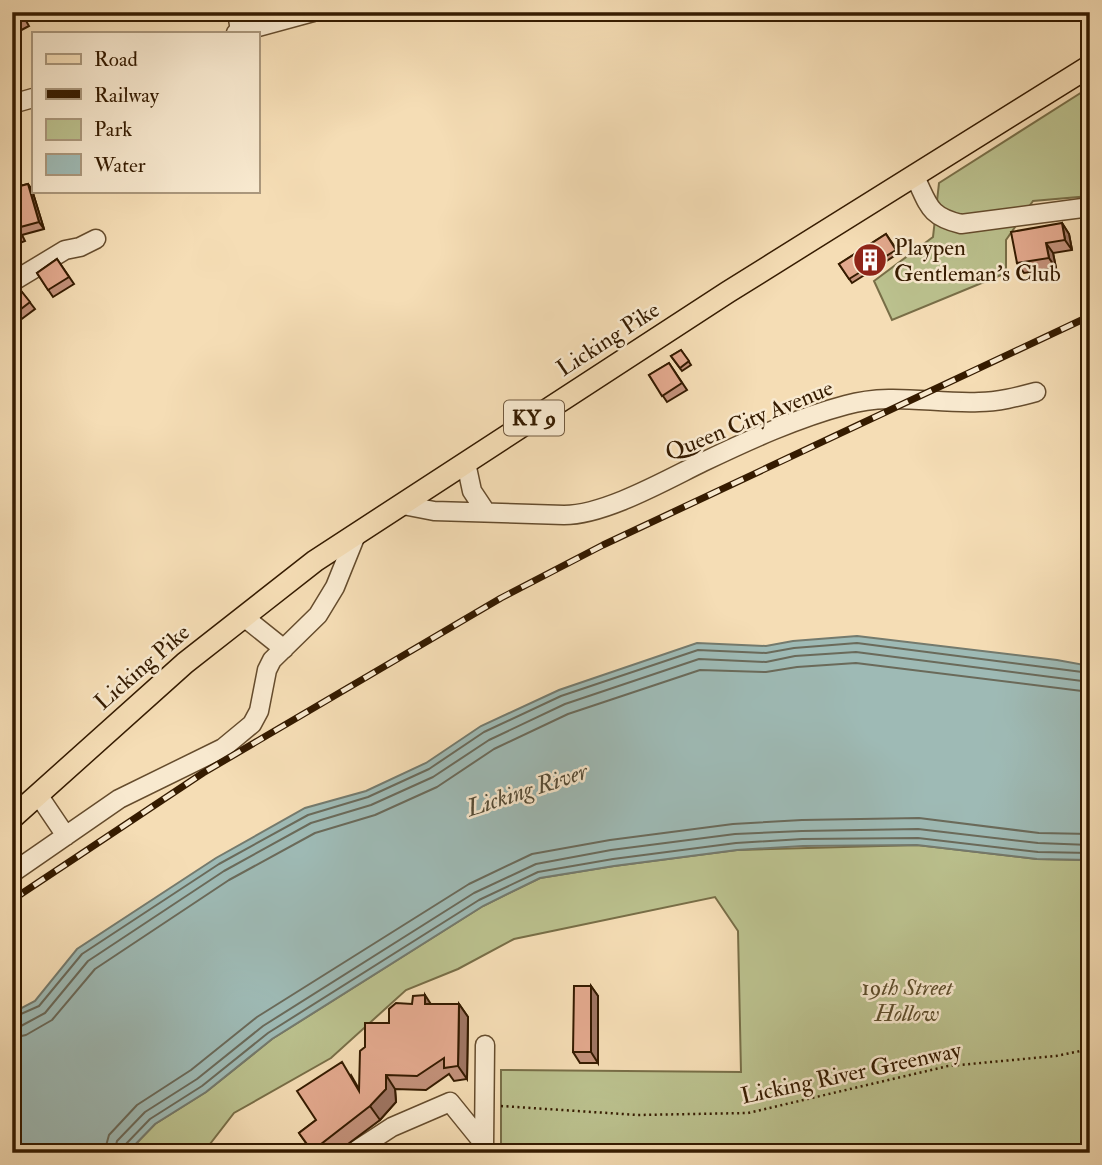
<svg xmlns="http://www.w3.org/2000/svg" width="1102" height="1165" font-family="'IM FELL Double Pica',serif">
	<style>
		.green { fill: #bbc18e; stroke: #786e47; stroke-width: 2 }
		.water { fill: #9ebab5; stroke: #747a6d; stroke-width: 2 }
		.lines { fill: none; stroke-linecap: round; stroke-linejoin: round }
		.shore { stroke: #6a6a5a; stroke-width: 2 }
		.minor-casing { stroke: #654c2d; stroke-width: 21 }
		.major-casing { stroke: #351b00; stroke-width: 24 }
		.path { stroke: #351b00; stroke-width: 2.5; stroke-dasharray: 2 3.5; stroke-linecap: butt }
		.minor { stroke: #f8e9cf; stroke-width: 18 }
		.major { stroke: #f5ddb5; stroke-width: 21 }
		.rail-casing { stroke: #351b00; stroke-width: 7 }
		.rail { stroke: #f8e9cf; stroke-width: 4.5; stroke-dasharray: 13; stroke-linecap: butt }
		.wall { fill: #c3917a; stroke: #351b00; stroke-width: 2 }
		.shaded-wall { fill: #9f7663; stroke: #351b00; stroke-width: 2 }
		.building { fill: #e3a98e; stroke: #351b00; stroke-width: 2 }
		.labels { text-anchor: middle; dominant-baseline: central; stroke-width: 5; stroke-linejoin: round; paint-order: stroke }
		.shield { fill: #f8e9cf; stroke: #70593e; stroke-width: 2 }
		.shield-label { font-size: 21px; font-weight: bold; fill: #351b00 }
		.poi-label { font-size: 23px; fill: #351b00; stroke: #f8e9cf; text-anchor: start }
		.street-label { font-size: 23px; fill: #351b00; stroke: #f8e9cf }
		.park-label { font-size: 23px; font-style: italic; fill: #5d4d2b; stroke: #f8e9cf }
		.water-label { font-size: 24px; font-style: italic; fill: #544b36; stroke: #f8e9cf }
	</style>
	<rect width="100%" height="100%" fill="#f5ddb5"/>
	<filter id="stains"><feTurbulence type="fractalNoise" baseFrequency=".00286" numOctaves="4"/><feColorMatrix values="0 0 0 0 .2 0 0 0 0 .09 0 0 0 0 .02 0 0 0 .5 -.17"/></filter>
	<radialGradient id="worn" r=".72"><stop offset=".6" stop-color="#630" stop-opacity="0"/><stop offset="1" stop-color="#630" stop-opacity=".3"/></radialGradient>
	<path class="green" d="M1090,87V196L1033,201L1006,240V273L892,320L874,281L933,237L939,183Z
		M917,845L1037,859L1090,860V1153H501V1070L741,1072L738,931L715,897L514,939L458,969L406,990L331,1058L234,1113L203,1153H127L155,1124L206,1092L272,1039L483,906L540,878L614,866L737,850Z"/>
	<path class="water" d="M857,636L1057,660L1090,666V860L1037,859L917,845L803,846L737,850L614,866L540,878L483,906L272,1039L206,1092L155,1124L127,1153H12V1013L35,1001L77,949L216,858L305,808L366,791L426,763L481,726L559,690L697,643L766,646L793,641Z"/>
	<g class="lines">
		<path class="shore" d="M12,1018L39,1006L82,954L219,864L308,815L368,797L429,769L484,732L561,696L698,650L766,653L794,648L857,643L1090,673
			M12,1027L21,1026L45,1013L88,961L224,871L311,823L371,805L433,777L489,740L565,704L699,659L766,662L795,656L856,652L1090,682
			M12,1038L26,1035L52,1020L95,969L229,880L315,833L375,815L437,787L494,749L568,714L700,670L766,672L797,667L856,663L1090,692
			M104,1153L109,1135L137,1105L191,1070L257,1017L469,884L532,854L610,840L733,824L802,820L919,818L1039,833L1090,834
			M114,1153L117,1141L145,1112L197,1079L263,1026L474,893L536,864L611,850L735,834L802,831L918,829L1038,843L1090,845
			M123,1153L125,1145L150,1119L202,1086L268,1033L479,900L538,872L613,859L736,843L802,839L918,838L1038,852L1090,853"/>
		<g class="minor-casing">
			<path id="minor" d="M237,12L240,31
				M236,33L313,12
				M12,104L33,98
				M915,177C929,205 928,216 961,224L1090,207
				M12,282L65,250L80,247L96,239
				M466,463L472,491L486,512
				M403,505L434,511L564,515C605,515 666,480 703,462C749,440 797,418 846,405C891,392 934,404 979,402C998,402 1017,397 1036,392
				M244,617L284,649
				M39,796L66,836
				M12,873L119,799L223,748L252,724L259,711L267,670L272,660L318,615L335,587L356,535
				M484,1146L485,1045
				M352,1153L392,1127L450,1102L484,1144"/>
		</g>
		<g class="major-casing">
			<path id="major" d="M12,818L185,663L315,561L728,292L1090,66"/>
		</g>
		<path class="path" d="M501,1106L638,1115L748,1113L948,1066L1056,1056L1090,1049"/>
		<use href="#minor" class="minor"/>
		<use href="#major" class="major"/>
		<g class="rail-casing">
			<path id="rail" d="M12,900L203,773L501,598L603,545L1090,316"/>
		</g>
		<use href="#rail" class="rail"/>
	</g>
	<path class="wall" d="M12,12H21L29,26L12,35Z
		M166,12H190L191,16L171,20Z
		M28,184L32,190L44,229L22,235L25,241L12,246V188Z
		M1062,223L1069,234L1072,250L1053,253L1056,268L1024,273L1017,263Z
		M886,234L899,253L852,283L839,264Z
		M57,259L74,284L53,297L37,273Z
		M18,287L35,309L15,324L12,321V292Z
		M681,350L691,365L682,371L671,356Z
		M669,363L687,390L667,402L649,375Z
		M591,986L598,996V1063H580L573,1052Z
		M412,1004H459L468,1017L467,1079L454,1081L449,1074L426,1090L395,1089L396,1102L380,1120L336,1153H313L299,1133L316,1120L351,1075L359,1089L389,1023Z"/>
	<path class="shaded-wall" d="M28,184L32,190L44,229L39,222Z
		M1062,223L1069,234L1072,250L1065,240Z
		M1046,243L1053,253L1056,268L1049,258Z
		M591,986L598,996V1063L591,1052Z
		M425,995L434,1009L425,1004Z
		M459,1004L468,1017L467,1079L458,1066Z
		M386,1075L395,1089L396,1102L380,1120L370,1106Z"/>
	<path class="building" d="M12,12H20L24,19L12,26Z
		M28,184L39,222L17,228L20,235L12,238V188Z
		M1062,223L1065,240L1046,243L1049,258L1017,263L1011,232Z
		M886,234L896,250L849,279L839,264Z
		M57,259L69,277L48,290L37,273Z
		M18,287L30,302L12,316V292Z
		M681,350L689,361L680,368L671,356Z
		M669,363L682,383L662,396L649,375Z
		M574,986H591V1052H573Z
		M425,995V1004H459L458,1066L444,1068V1058L417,1076L386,1075V1089L370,1106L312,1151L299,1133L316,1120L297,1091L342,1062L359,1091L360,1051L365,1047V1023H389V1009L396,1003L412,1004L413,996Z"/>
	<defs>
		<g id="building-disc" transform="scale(1.75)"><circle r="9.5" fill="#8f2418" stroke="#f8e9cf"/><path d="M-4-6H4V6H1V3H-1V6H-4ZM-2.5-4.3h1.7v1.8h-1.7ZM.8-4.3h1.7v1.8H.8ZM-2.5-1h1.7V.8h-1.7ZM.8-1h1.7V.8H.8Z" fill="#fff"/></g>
	</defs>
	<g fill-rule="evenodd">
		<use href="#building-disc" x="870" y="260"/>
	</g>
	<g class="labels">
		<rect class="shield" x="504" y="400.5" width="60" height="35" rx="5"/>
		<g class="shield-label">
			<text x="534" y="418">KY 9</text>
		</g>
		<g class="poi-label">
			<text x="894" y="247">Playpen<tspan x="894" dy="26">Gentleman's Club</tspan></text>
		</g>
		<g class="street-label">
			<text transform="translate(608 339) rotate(-33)">Licking Pike</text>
			<text transform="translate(749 420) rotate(-22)">Queen City Avenue</text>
			<text transform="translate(142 667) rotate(-41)">Licking Pike</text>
			<text transform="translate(851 1073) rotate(-12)">Licking River Greenway</text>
		</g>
		<g class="park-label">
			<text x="907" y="987">19th Street<tspan x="907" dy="26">Hollow</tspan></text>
		</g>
		<g class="water-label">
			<text transform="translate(527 790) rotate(-18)">Licking River</text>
		</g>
	</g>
	<rect width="1102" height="1165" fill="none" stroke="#f5ddb5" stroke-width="42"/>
	<rect x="14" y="14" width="1074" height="1137" fill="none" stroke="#351b00" stroke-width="3.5"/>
	<rect x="21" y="21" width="1060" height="1123" fill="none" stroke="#351b00" stroke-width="2"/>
	<rect x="32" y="32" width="228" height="161" fill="#f8e9cf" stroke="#aa977c" stroke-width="2"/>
	<rect x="46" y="54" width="35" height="10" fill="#f5ddb5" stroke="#aa977c" stroke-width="2"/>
	<text x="94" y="66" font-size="21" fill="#351b00">Road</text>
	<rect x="46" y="89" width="35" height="10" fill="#351b00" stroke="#aa977c" stroke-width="2"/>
	<text x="94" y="102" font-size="21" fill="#351b00">Railway</text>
	<rect x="46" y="119" width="35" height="21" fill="#bbc18e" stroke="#aa977c" stroke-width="2"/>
	<text x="94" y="136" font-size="21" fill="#351b00">Park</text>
	<rect x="46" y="154" width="35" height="21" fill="#9ebab5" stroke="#aa977c" stroke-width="2"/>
	<text x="94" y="172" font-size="21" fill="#351b00">Water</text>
	<rect width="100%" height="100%" filter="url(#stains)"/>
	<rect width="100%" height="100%" fill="url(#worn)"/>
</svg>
